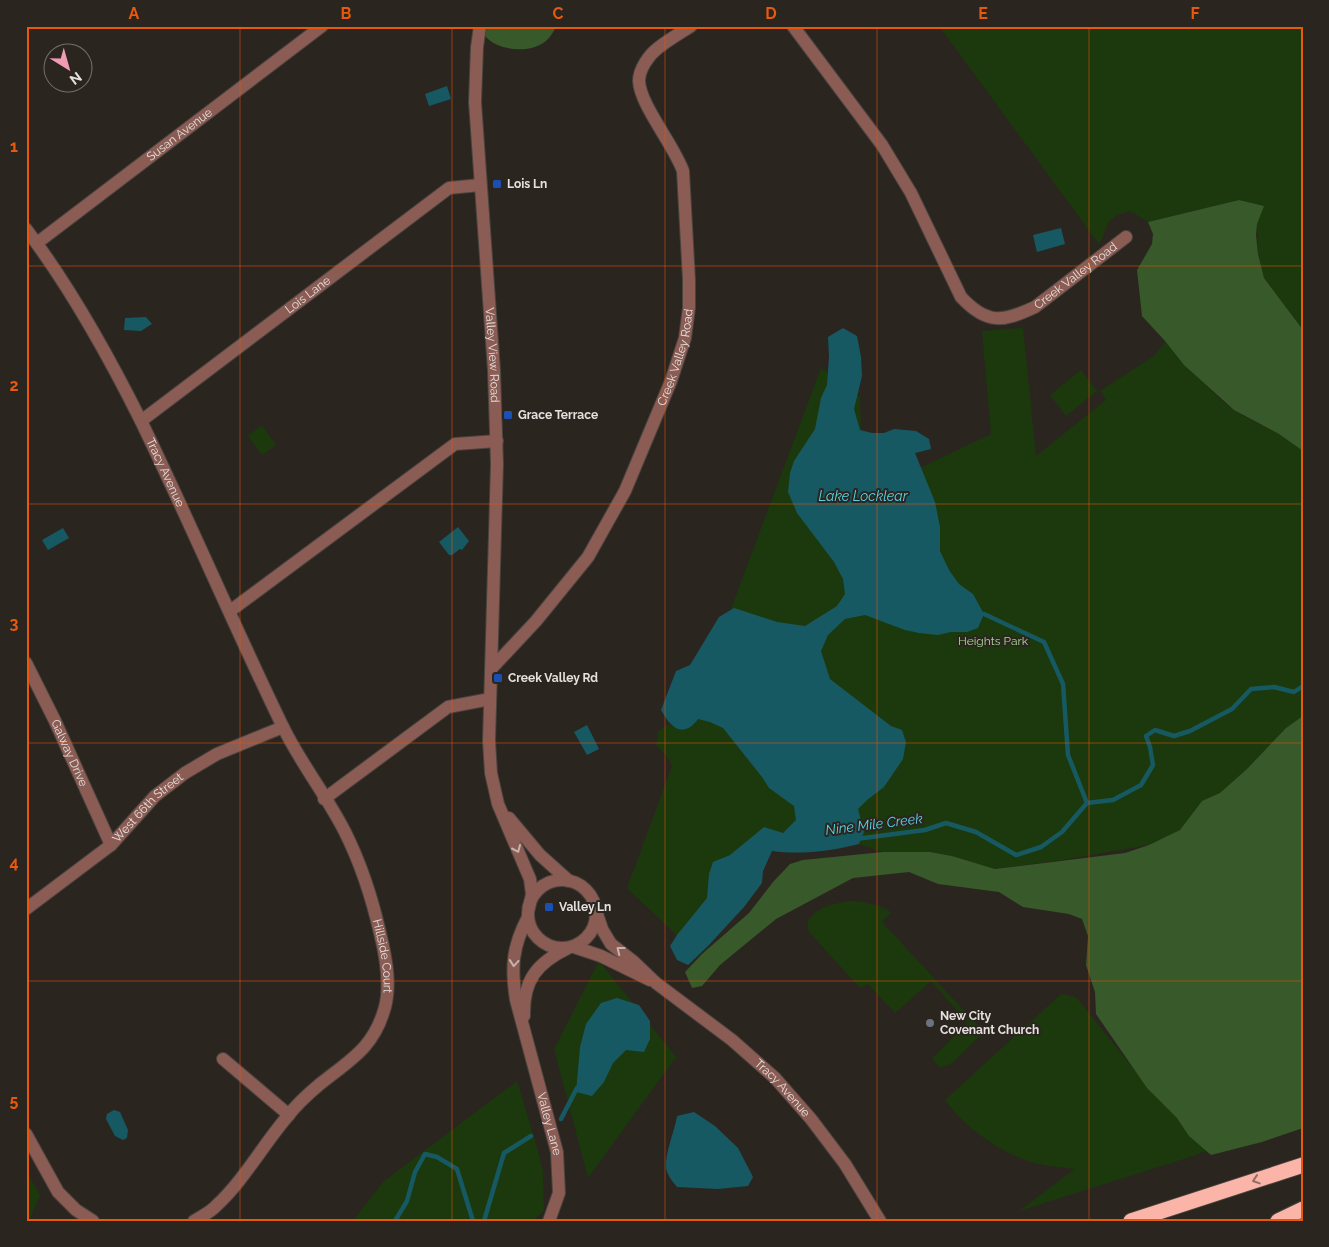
<svg xmlns="http://www.w3.org/2000/svg" width="1329" height="1247" font-family="Raleway,sans-serif">
	<style>
		.green { fill: #1b390c }
		.forest { fill: #38592a }
		.water { fill: #175962 }
		.lines { fill: none; stroke-linecap: round; stroke-linejoin: round }
		.stream { stroke: #175962; stroke-width: 4.5 }
		.minor-casing { stroke: #49433e; stroke-width: 14 }
		.tertiary-casing { stroke: #49433e; stroke-width: 14 }
		.motorway-casing { stroke: #49433e; stroke-width: 17 }
		.minor { stroke: #8b5c54; stroke-width: 12 }
		.tertiary { stroke: #8b5c54; stroke-width: 12 }
		.motorway { stroke: #fbb4a8; stroke-width: 15 }
		.oneway { stroke: #c6b2ae }
		.oneway2 { stroke: #936c64 }
		.grid { fill: none; stroke: #e8590c; stroke-width: 1; stroke-opacity: 0.55 }
		.transit-dot { fill: #1a4fb4; stroke: #2b2520; stroke-width: 2 }
		.worship-dot { fill: #6b7280; stroke: #2b2520; stroke-width: 2 }
		.labels { text-anchor: middle; dominant-baseline: central; stroke-width: 4; stroke-linejoin: round; paint-order: stroke }
		.street-label { font-size: 12px; fill: #e5e1de; stroke: #2b2520 }
		.poi-label { font-size: 12px; font-weight: bold; fill: #e5e1de; stroke: #2b2520; text-anchor: start }
		.park-label { font-size: 12px; fill: #a6da92; stroke: #2b2520 }
		.water-label { font-size: 14px; font-style: italic; fill: #59d5e6; stroke: #2b2520 }
		.neatline { fill: none; stroke: #e8590c; stroke-width: 2 }
		.grid-label { font-size: 16px; text-anchor: middle; font-weight: bold; fill: #e8590c }
	</style>
	<rect width="100%" height="100%" fill="#2b2520"/>
	<path class="green" d="M939,26H1303V330L1264,278L1258,254L1257,224L1239,200L1148,222L1130,211C1103,218 1110,225 1099,244Z
		M1023,328L1036,456L1106,400L1100,391L1154,356L1165,342C1187,364 1208,391 1234,410C1256,425 1284,432 1303,452V1115L1187,1158L1019,1211L1075,1169C1059,1167 1041,1166 1025,1160C995,1149 964,1126 945,1100L1061,994L1076,997L1162,1104L1258,1031L1166,838L1149,845L1062,860L995,869L952,856L930,852H883L859,844L861,839L771,841L689,947L627,888L672,766L666,755L656,745L658,732L668,724L683,730L686,729L821,368L860,397L863,495L991,434L982,331Z
		M1081,370L1097,391L1066,416L1050,395Z
		M262,425L276,445L262,455L248,436Z
		M850,901C865,902 878,904 891,912L882,922L982,1030V1034L952,1063L940,1068L932,1058L968,1023L931,981L895,1013L868,984L860,988L809,932L807,924C813,907 833,904 850,901Z
		M599,961L676,1057L588,1178L554,1049Z
		M517,1081L537,1147L543,1172L544,1211L533,1221H353L383,1182Z
		M26,1171L40,1195L29,1221H26Z"/>
	<path class="forest" d="M481,26H557C554,30 551,36 548,39C534,54 500,52 486,37C484,34 482,29 481,26Z
		M1239,200L1264,206L1257,224L1256,235L1258,254L1264,278L1303,330V451L1279,434L1234,410L1184,365L1165,341L1142,316L1137,270L1152,244L1153,234L1148,222Z
		M1303,716V1128L1262,1142L1211,1155L1189,1136L1177,1118L1147,1088L1096,1014L1095,992L1086,965L1088,936L1082,919L1069,914L1023,907L999,892L938,884L909,872L853,878L776,919L720,965L702,986L692,988L685,972L702,954L749,913L773,882L790,864L803,860L883,852H930L952,856L995,869L1125,853L1149,845L1180,830L1202,801L1220,793L1247,769L1286,728Z"/>
	<path class="water" d="M447,86L451,99L429,106L425,94Z
		M1061,228L1065,244L1037,252L1033,235Z
		M146,317L152,324L141,331L124,330L125,318Z
		M843,328L857,336L861,357L862,376L854,409L860,430L872,433H884L894,429L916,431L929,439L931,449L915,453L935,502L940,527V551L949,570L959,584L973,594L984,614L978,628L967,632H951L938,635L919,633L905,630L865,615L845,619L828,635L821,651L830,679L891,726L902,730L906,742L903,759L884,787L867,800L858,809L864,832L859,844C831,851 801,855 772,851L763,871L762,883L744,907L708,946L688,965L677,960L670,946L677,935L707,898L709,874L713,862L730,855L764,827L783,833L796,820L794,806L769,788L762,777L723,728L710,722L698,719C683,739 671,728 661,710L676,671L690,665L719,617L734,608L777,622L805,626L837,606L845,594L843,579L834,562L797,513L788,492L790,473L794,461L815,429L821,398L827,385L829,357L828,337Z
		M458,527L469,541L462,550L460,549L452,555H449L439,542Z
		M63,528L69,538L48,550L42,540Z
		M587,725L599,749L587,755L574,732Z
		M617,998L639,1005L650,1021V1039L644,1052L626,1050L613,1063L604,1082L592,1096L576,1092L580,1047L586,1024L601,1003Z
		M114,1110L120,1112L128,1130L127,1138L123,1140L115,1136L106,1119L107,1114Z
		M694,1112L715,1126L738,1148L753,1177L748,1186L718,1189L677,1187C674,1183 670,1179 668,1174C661,1162 675,1131 677,1116Z"/>
	<g class="lines">
		<path class="stream" d="M984,614L1044,642L1063,684L1068,755L1087,803
			M856,839L925,830L946,823L976,832L1016,855L1041,847L1062,832L1087,803L1113,800L1141,785L1153,765L1150,747L1146,736L1155,730L1174,736L1190,731L1232,709L1251,689L1274,687L1294,692L1303,686
			M561,1119L577,1088
			M395,1221L407,1201L415,1172L425,1154L437,1157L457,1169L473,1221
			M484,1221L504,1153L531,1136"/>
		<g class="minor-casing">
			<g id="minor">
				<path id="s1" d="M793,26L882,145L911,193L961,297C987,325 1003,322 1035,307L1126,237"/>
				<path id="s2" d="M26,229C71,288 108,355 141,421C190,522 234,626 283,727C301,764 327,796 345,832C361,864 372,898 380,933C386,957 391,984 385,1007C374,1048 350,1060 320,1084C308,1094 296,1105 287,1117C263,1145 244,1180 217,1205C211,1212 202,1216 194,1221"/>
				<path id="s3" d="M37,243L322,26"/>
				<path id="s4" d="M141,421L449,188L480,185"/>
				<path d="M230,611L455,444L497,441"/>
				<path id="s5" d="M26,663L55,721L111,845"/>
				<path id="s6" d="M492,668L536,621L588,557L625,491L671,381L685,338L689,308V280L683,171C674,145 640,105 639,81C639,69 649,55 658,48C668,40 680,33 691,26"/>
				<path d="M324,799L448,707L490,699"/>
				<path id="s7" d="M26,909L111,845L155,796L185,773L217,754L283,727"/>
				<path d="M223,1059L289,1115"/>
				<path d="M26,1134L58,1192L76,1210L93,1221"/>
			</g>
		</g>
		<g class="tertiary-casing">
			<g id="tertiary">
				<path id="s8" d="M480,26L477,47L475,102L494,370L497,464L489,741L491,773L498,804L530,879L532,894L529,908"/>
				<path d="M509,818L540,855L569,881"/>
				<circle cx="562" cy="914" r="34"/>
				<path id="s9" d="M595,908L602,929L611,944L634,962L656,983L732,1040L775,1078L811,1119L845,1164L880,1221"/>
				<path id="s10" d="M528,917C512,947 511,968 516,1000L557,1152L559,1193L549,1221"/>
				<path d="M574,947L601,956L650,980"/>
				<path d="M524,1016C523,980 537,963 568,948"/>
			</g>
		</g>
		<g class="motorway-casing">
			<path id="motorway" d="M1131,1221L1303,1165
				M1278,1221L1303,1209"/>
		</g>
		<use href="#minor" class="minor"/>
		<use href="#tertiary" class="tertiary"/>
		<use href="#motorway" class="motorway"/>
	</g>
	<defs><path id="oneway-chevron" d="M-2-3.5L2.5 0L-2 3.5" fill="none" stroke-width="1.6" stroke-linecap="round" stroke-linejoin="round" transform="scale(1.25)"/></defs>
	<g class="oneway">
		<use href="#oneway-chevron" transform="translate(517 849) rotate(66)"/>
		<use href="#oneway-chevron" transform="translate(620 950) rotate(-142)"/>
		<use href="#oneway-chevron" transform="translate(514 963) rotate(95)"/>
	</g>
	<use class="oneway2" href="#oneway-chevron" transform="translate(1256 1180) rotate(162)"/>
	<path class="grid" d="M240,26V1221M452,26V1221M665,26V1221M877,26V1221M1089,26V1221M26,266H1303M26,504H1303M26,743H1303M26,981H1303"/>
	<g class="transit-dot">
		<rect x="492" y="179" width="10" height="10" rx="2.5"/>
		<rect x="503" y="410" width="10" height="10" rx="2.5"/>
		<rect x="493" y="673" width="10" height="10" rx="2.5"/>
		<rect x="544" y="902" width="10" height="10" rx="2.5"/>
	</g>
	<circle class="worship-dot" cx="930" cy="1023" r="5"/>
	<g class="labels">
		<g class="street-label">
			<text stroke="none"><textPath href="#s3" startOffset="179">Susan Avenue</textPath></text>
			<text stroke="none"><textPath href="#s1" startOffset="454">Creek Valley Road</textPath></text>
			<text stroke="none"><textPath href="#s4" startOffset="209">Lois Lane</textPath></text>
			<text stroke="none"><textPath href="#s8" startOffset="330">Valley View Road</textPath></text>
			<text stroke="none"><textPath href="#s6" startOffset="366">Creek Valley Road</textPath></text>
			<text stroke="none"><textPath href="#s2" startOffset="281">Tracy Avenue</textPath></text>
			<text stroke="none"><textPath href="#s5" startOffset="100">Galway Drive</textPath></text>
			<text stroke="none"><textPath href="#s7" startOffset="159">West 66th Street</textPath></text>
			<text stroke="none"><textPath href="#s2" startOffset="814">Hillside Court</textPath></text>
			<text stroke="none"><textPath href="#s9" startOffset="264">Tracy Avenue</textPath></text>
			<text stroke="none"><textPath href="#s10" startOffset="214">Valley Lane</textPath></text>
		</g>
		<g class="poi-label">
			<text x="507" y="184">Lois Ln</text>
			<text x="518" y="415">Grace Terrace</text>
			<text x="508" y="678">Creek Valley Rd</text>
			<text x="559" y="907">Valley Ln</text>
			<text x="940" y="1016">New City<tspan x="940" dy="14">Covenant Church</tspan></text>
		</g>
		<g class="park-label">
			<text x="993" y="641">Heights Park</text>
		</g>
		<g class="water-label">
			<text x="863" y="496">Lake Locklear</text>
			<text transform="translate(874 824) rotate(-7)">Nine Mile Creek</text>
		</g>
	</g>
	<rect width="1329" height="1247" fill="none" stroke="#2b2520" stroke-width="55"/>
	<g transform="translate(68 68) rotate(143)"><circle r="24" fill="#2b2520" stroke="#75706c"/>
	<path d="M0-4L9 19L0 12L-9 19Z" fill="#f09ab4"/>
	<text y="-8" font-size="14" font-weight="bold" text-anchor="middle" fill="#e5e1de">N</text>
	</g>
	<rect x="28" y="28" width="1274" height="1192" class="neatline"/>
	<g class="grid-label">
		<text x="134" y="19">A</text>
		<text x="346" y="19">B</text>
		<text x="558" y="19">C</text>
		<text x="771" y="19">D</text>
		<text x="983" y="19">E</text>
		<text x="1195" y="19">F</text>
		<text x="14" y="152">1</text>
		<text x="14" y="391">2</text>
		<text x="14" y="629">3</text>
		<text x="14" y="868">4</text>
		<text x="14" y="1106">5</text>
	</g>
</svg>
